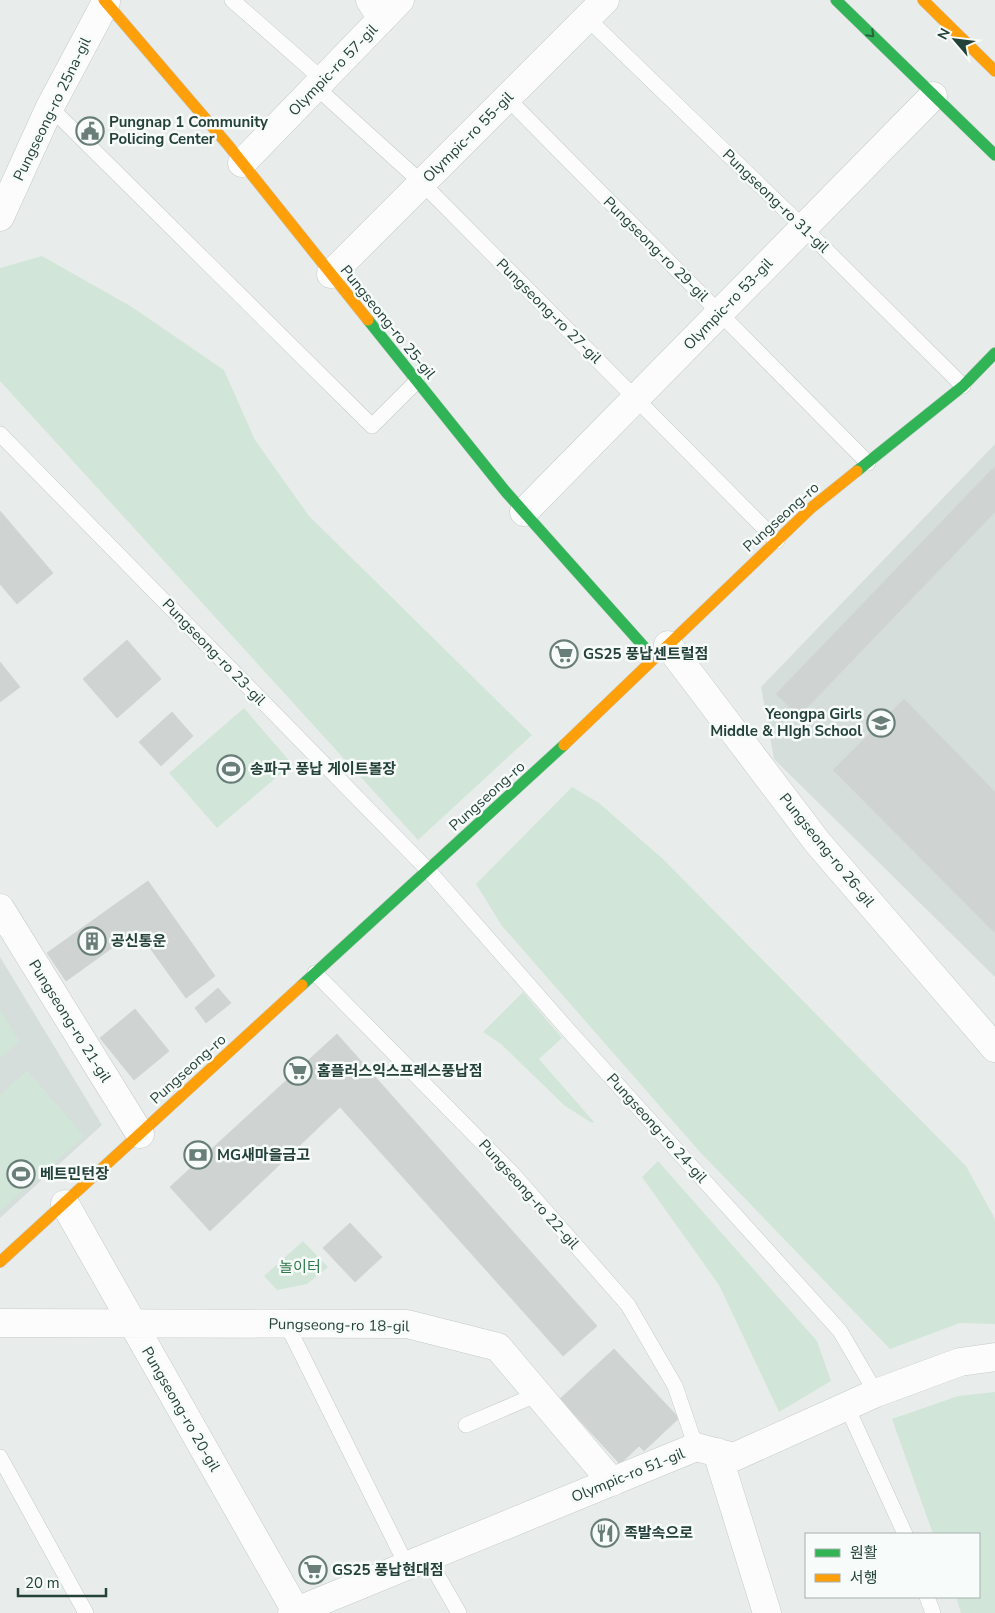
<svg xmlns="http://www.w3.org/2000/svg" width="995" height="1613" font-family="'Nunito Sans','Noto Sans KR',sans-serif">
	<style>
		.built { fill: #d6dedb }
		.green { fill: #d1e6d8 }
		.building { fill: #cfd4d2; stroke: #d1d6d4 }
		.lines { fill: none; stroke-linecap: round; stroke-linejoin: round }
		.lane-casing { stroke: #c5cac8; stroke-width: 16 }
		.street-casing { stroke: #c5cac8; stroke-width: 29 }
		.fast-casing { stroke: #c3cbc8; stroke-width: 12 }
		.slow-casing { stroke: #c3cbc8; stroke-width: 12 }
		.lane { stroke: #fcfcfc; stroke-width: 15 }
		.street { stroke: #fcfcfc; stroke-width: 28 }
		.fast { stroke: #30b455; stroke-width: 11 }
		.slow { stroke: #ff9f0a; stroke-width: 11 }
		.oneway { stroke: #286442 }
		.labels { text-anchor: middle; dominant-baseline: central; stroke-width: 5; stroke-linejoin: round; paint-order: stroke }
		.street-label { font-size: 15px; fill: #24423a; stroke: #f7fbf9 }
		.poi-label { font-size: 15px; font-weight: bold; fill: #24423a; stroke: #f7fbf9; text-anchor: start }
		.park-label { font-size: 15px; fill: #2d7a4b; stroke: #f7fbf9 }
	</style>
	<rect width="100%" height="100%" fill="#e8edeb"/>
	<path class="built" d="M995,444V977L774,759L761,687Z
		M0,957L102,1125L0,1218Z"/>
	<path class="green" d="M42,256L132,307L224,370L255,440L309,516L532,735L418,840L0,381V268Z
		M244,708L292,764L217,828L169,773Z
		M572,787L599,803L663,859L966,1166L995,1219V1324L960,1323L890,1349L700,1152L502,926L476,884Z
		M523,992L562,1038L539,1059L594,1122L592,1123L565,1106L501,1044L483,1032Z
		M0,1010L19,1041L0,1058Z
		M27,1071L84,1136L0,1211V1095Z
		M658,1161L817,1341L831,1381L779,1412L719,1285L642,1177Z
		M303,1241L328,1267L307,1284L277,1290L264,1276Z
		M995,1392V1613H961L956,1597H979V1534H933L892,1419L958,1396Z"/>
	<path class="building" d="M995,466V512L799,716L776,694Z
		M0,511L53,573L17,604L0,584Z
		M127,640L161,679L117,718L83,679Z
		M0,662L20,687L0,702Z
		M904,699L995,792V933L833,770Z
		M172,712L193,736L161,766L139,742Z
		M148,881L215,976L186,998L137,930L66,981L47,953Z
		M218,988L231,1003L206,1023L195,1008Z
		M135,1009L169,1051L134,1080L100,1038Z
		M337,1034L597,1326L563,1356L340,1107L210,1231L170,1187Z
		M350,1223L382,1257L355,1282L323,1248Z
		M614,1349L679,1418L644,1451L639,1446L620,1464L560,1399Z"/>
	<g class="lines">
		<g class="lane-casing">
			<path id="lane" d="M232,0L323,80
				M587,18L803,227L963,386
				M316,87L422,183L777,541
				M507,98L868,463
				M50,107L372,426L417,381
				M0,434L428,870L569,1031L840,1331L876,1393
				M315,973L513,1174L628,1305L675,1386L696,1447
				M286,1323L407,1566
				M847,1407L905,1534
				M466,1425L538,1394
				M0,1457L86,1613
				M427,1557L459,1613
				M927,1597L933,1613"/>
		</g>
		<g class="street-casing">
			<path id="street" d="M370,0L382,19
				M242,163L400,0
				M0,217L50,107L106,2
				M331,274L605,0
				M524,512L933,96
				M668,645L818,843L995,1048
				M0,908L140,1134
				M65,1204L297,1613
				M0,1323L407,1324L498,1347L612,1482
				M717,1452L767,1613
				M292,1613L696,1447L734,1457L876,1393L960,1362L995,1357"/>
		</g>
		<g class="fast-casing">
			<path id="fast" d="M836,0L995,155
				M368,320L506,492L654,658
				M857,471L963,386L995,353
				M302,985L564,745"/>
		</g>
		<g class="slow-casing">
			<path id="slow" d="M104,0L228,145L368,320
				M923,0L995,71
				M564,745L811,508L857,471
				M0,1262L302,985"/>
		</g>
		<use href="#lane" class="lane"/>
		<use href="#street" class="street"/>
		<use href="#fast" class="fast"/>
		<use href="#slow" class="slow"/>
	</g>
	<defs><path id="oneway-chevron" d="M-2-3.5L2.5 0L-2 3.5" fill="none" stroke-width="1.6" stroke-linecap="round" stroke-linejoin="round" transform="scale(1.25)"/></defs>
	<use class="oneway" href="#oneway-chevron" transform="translate(871 34) rotate(45)"/>
	<defs>
		<g id="civic-ring" transform="scale(1.4375)"><circle r="9.5" fill="#f7fbf9" stroke="#697e78" stroke-width="1.5"/><path d="M-.6-6.5H3V-4.5H.6V-3L4-1V1h2V6H-6V1h2V-1L-.6-3ZM-1.2 2.5V6h2.4V2.5Z" fill="#697e78"/></g>
		<g id="supermarket-ring" transform="scale(1.4375)"><circle r="9.5" fill="#f7fbf9" stroke="#697e78" stroke-width="1.5"/><path d="M-6-5.5h2.5l.6 2H6L4.5 2H-2.5L-4.4-4H-6ZM-1.5 3.2a1.3 1.3 0 1 0 .1 0ZM3 3.2a1.3 1.3 0 1 0 .1 0Z" fill="#697e78"/></g>
		<g id="school-ring" transform="scale(1.4375)"><circle r="9.5" fill="#f7fbf9" stroke="#697e78" stroke-width="1.5"/><path d="M0-5L7-2L0 1L-7-2ZM-4 1L0 2.5L4 1V4Q0 6-4 4Z" fill="#697e78"/></g>
		<g id="stadium-ring" transform="scale(1.4375)"><circle r="9.5" fill="#f7fbf9" stroke="#697e78" stroke-width="1.5"/><path d="M0-5a6.5 5 0 1 0 0 10a6.5 5 0 1 0 0-10ZM-3.5-1.8h7v3.6h-7Z" fill="#697e78"/></g>
		<g id="building-ring" transform="scale(1.4375)"><circle r="9.5" fill="#f7fbf9" stroke="#697e78" stroke-width="1.5"/><path d="M-4-6H4V6H1V3H-1V6H-4ZM-2.5-4.3h1.7v1.8h-1.7ZM.8-4.3h1.7v1.8H.8ZM-2.5-1h1.7V.8h-1.7ZM.8-1h1.7V.8H.8Z" fill="#697e78"/></g>
		<g id="bank-ring" transform="scale(1.4375)"><circle r="9.5" fill="#f7fbf9" stroke="#697e78" stroke-width="1.5"/><path d="M-6-4H6V4H-6ZM0-2.3a2.3 2.3 0 1 0 0 4.6a2.3 2.3 0 1 0 0-4.6Z" fill="#697e78"/></g>
		<g id="restaurant-ring" transform="scale(1.4375)"><circle r="9.5" fill="#f7fbf9" stroke="#697e78" stroke-width="1.5"/><path d="M-5-6h1v4h1v-4h1v4h1v-4h1v5L-1.5 .5V6h-2V.5L-5-1ZM5-6V6H3V1.5H1.5Q1.5-4 5-6Z" fill="#697e78"/></g>
	</defs>
	<g fill-rule="evenodd">
		<use href="#civic-ring" x="90" y="131"/>
		<use href="#supermarket-ring" x="564" y="654"/>
		<use href="#school-ring" x="881" y="723"/>
		<use href="#stadium-ring" x="231" y="769"/>
		<use href="#building-ring" x="92" y="941"/>
		<use href="#supermarket-ring" x="298" y="1071"/>
		<use href="#bank-ring" x="198" y="1155"/>
		<use href="#stadium-ring" x="21" y="1174"/>
		<use href="#restaurant-ring" x="605" y="1533"/>
		<use href="#supermarket-ring" x="313" y="1570"/>
	</g>
	<g class="labels">
		<g class="street-label">
			<text transform="translate(333 70) rotate(-46)">Olympic-ro 57-gil</text>
			<text transform="translate(52 109) rotate(-64)">Pungseong-ro 25na-gil</text>
			<text transform="translate(468 137) rotate(-45)">Olympic-ro 55-gil</text>
			<text transform="translate(776 201) rotate(44)">Pungseong-ro 31-gil</text>
			<text transform="translate(656 249) rotate(45)">Pungseong-ro 29-gil</text>
			<text transform="translate(728 304) rotate(-46)">Olympic-ro 53-gil</text>
			<text transform="translate(549 311) rotate(45)">Pungseong-ro 27-gil</text>
			<text transform="translate(388 322) rotate(51)">Pungseong-ro 25-gil</text>
			<text transform="translate(781 517) rotate(-42)">Pungseong-ro</text>
			<text transform="translate(214 652) rotate(46)">Pungseong-ro 23-gil</text>
			<text transform="translate(487 796) rotate(-42)">Pungseong-ro</text>
			<text transform="translate(827 850) rotate(51)">Pungseong-ro 26-gil</text>
			<text transform="translate(70 1021) rotate(58)">Pungseong-ro 21-gil</text>
			<text transform="translate(188 1069) rotate(-42)">Pungseong-ro</text>
			<text transform="translate(657 1128) rotate(48)">Pungseong-ro 24-gil</text>
			<text transform="translate(529 1194) rotate(48)">Pungseong-ro 22-gil</text>
			<text transform="translate(339 1325) rotate(1)">Pungseong-ro 18-gil</text>
			<text transform="translate(181 1409) rotate(60)">Pungseong-ro 20-gil</text>
			<text transform="translate(628 1475) rotate(-22)">Olympic-ro 51-gil</text>
		</g>
		<g class="poi-label">
			<text x="109" y="122">Pungnap 1 Community<tspan x="109" dy="17">Policing Center</tspan></text>
			<text x="583" y="654">GS25 풍납센트럴점</text>
			<text x="862" y="714" text-anchor="end">Yeongpa Girls<tspan x="862" dy="17">Middle &amp; HIgh School</tspan></text>
			<text x="250" y="769">송파구 풍납 게이트볼장</text>
			<text x="111" y="941">공신통운</text>
			<text x="317" y="1071">홈플러스익스프레스풍납점</text>
			<text x="217" y="1155">MG새마을금고</text>
			<text x="40" y="1174">베트민턴장</text>
			<text x="624" y="1533">족발속으로</text>
			<text x="332" y="1570">GS25 풍납현대점</text>
		</g>
		<g class="park-label">
			<text x="300" y="1267">놀이터</text>
		</g>
	</g>
	<rect x="805" y="1533" width="175" height="65" fill="#f7fbf9" stroke="#a3b1ad"/>
	<rect x="815" y="1549" width="25" height="8" fill="#30b455" stroke="#a3b1ad"/>
	<text x="850" y="1558" font-size="15" fill="#24423a">원활</text>
	<rect x="815" y="1574" width="25" height="8" fill="#ff9f0a" stroke="#a3b1ad"/>
	<text x="850" y="1583" font-size="15" fill="#24423a">서행</text>
	<g transform="translate(955 40) rotate(298)" stroke="#f7fbf9" stroke-width="4" paint-order="stroke">
	<path d="M0-4L9 19L0 12L-9 19Z" fill="#24423a"/>
	<text y="-8" font-size="14" font-weight="bold" text-anchor="middle" fill="#24423a">N</text>
	</g>
	<path d="M18 1588v8h88v-8" fill="none" stroke="#24423a" stroke-width="2.5"/>
	<text x="25" y="1588" font-size="15" fill="#24423a" stroke="#f7fbf9" stroke-width="4" paint-order="stroke">20 m</text>
</svg>
